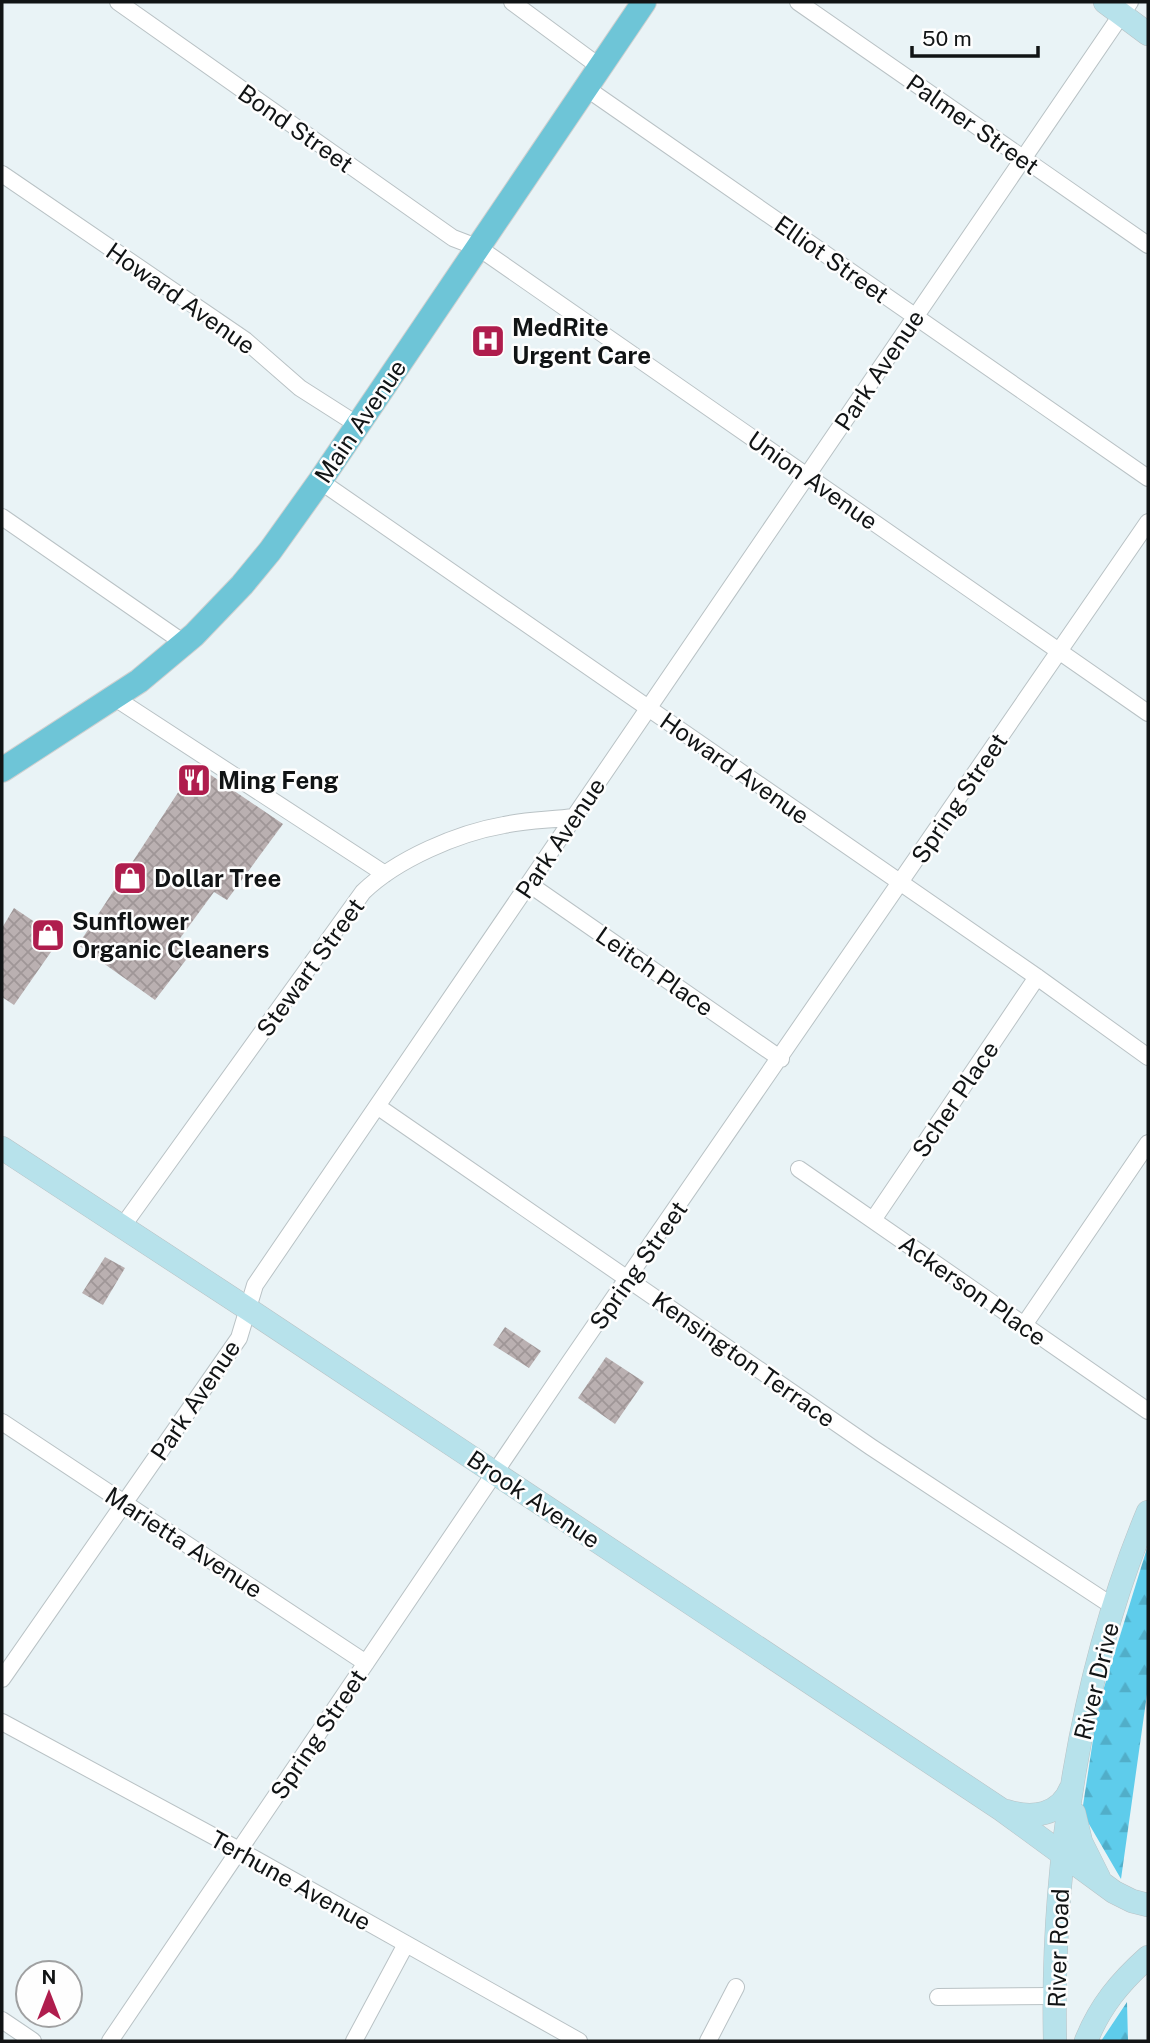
<svg xmlns="http://www.w3.org/2000/svg" width="1150" height="2043" font-family="'Public Sans',sans-serif">
	<style>
		.forest { fill: url(#forest-firs) }
		.building { fill: url(#building-cross-hatch) }
		.lines { fill: none; stroke-linecap: round; stroke-linejoin: round }
		.street-casing { stroke: #b9c2c5; stroke-width: 18 }
		.secondary-casing { stroke: #b9c2c5; stroke-width: 24 }
		.primary-casing { stroke: #cfd0d0; stroke-width: 26 }
		.street { stroke: #fff; stroke-width: 16 }
		.secondary { stroke: #b7e2eb; stroke-width: 23 }
		.primary { stroke: #6ec5d7; stroke-width: 24 }
		.labels { text-anchor: middle; dominant-baseline: central; stroke-width: 5; stroke-linejoin: round; paint-order: stroke }
		.street-label { font-size: 24px; fill: #111415; stroke: #fefefe }
		.poi-label { font-size: 24px; font-weight: bold; fill: #111415; stroke: #fefefe; text-anchor: start }
	</style>
	<defs>
		<pattern id="forest-firs" width="22" height="20" patternUnits="userSpaceOnUse" patternTransform="scale(1.75)"><rect width="22" height="20" fill="#5ecceb"/><path d="M5 1l3.5 6h-7zM16 11l3.5 6h-7z" fill="#51aec9"/></pattern>
		<pattern id="building-cross-hatch" width="8" height="8" patternUnits="userSpaceOnUse" patternTransform="scale(1.75)"><rect width="8" height="8" fill="#bab0b1"/><path d="M0 0l8 8M0 8l8-8" fill="none" stroke="#9f9697"/></pattern>
	</defs>
	<rect width="100%" height="100%" fill="#e9f3f6"/>
	<path class="forest" d="M1148,1545V1687L1121,1879L1082,1812L1098,1707Z
		M1127,2002L1128,2041H1101Z"/>
	<path class="building" d="M196,765L283,824L227,900L214,892L178,941L192,952L155,1000L78,945Z
		M14,908L60,939L14,1005L2,997V928Z
		M105,1257L125,1268L103,1305L82,1293Z
		M505,1327L541,1351L529,1368L493,1345Z
		M606,1357L644,1382L615,1424L578,1398Z"/>
	<g class="lines">
		<g class="street-casing">
			<path id="street" d="M118,2L453,238L479,248L1148,713
				M512,2L600,67
				M798,2L1148,245
				M586,88L1148,478
				M2,174L245,340L300,388L358,425
				M320,481L1037,977L1148,1057
				M2,517L184,643
				M115,698L385,874
				M529,884L781,1059
				M377,1106L871,1447L1114,1607
				M799,1169L1148,1411
				M873,1220L1037,977
				M122,1227L363,892C397,859 458,833 504,825C527,820 551,820 574,817
				M1024,1325L1148,1143
				M2,1422L366,1663
				M2,1679L239,1338L255,1285L1130,2
				M2,1722L239,1850L579,2041
				M938,1997L1055,1996
				M2,2020L33,2041
				M110,2041L569,1363L1148,522
				M354,2041L406,1944
				M708,2041L736,1987"/>
		</g>
		<g class="secondary-casing">
			<path id="secondary" d="M1105,2L1148,34
				M2,1148L248,1309L1002,1810L1114,1892L1132,1901L1148,1905
				M1006,1811C1032,1819 1060,1816 1071,1788
				M1074,1813L1081,1842L1099,1878
				M1055,2041C1051,1866 1080,1674 1148,1512
				M1086,2041C1100,2006 1120,1982 1148,1957"/>
		</g>
		<g class="primary-casing">
			<path id="primary" d="M2,770L139,681L194,635L242,585L270,551L320,481L644,2"/>
		</g>
		<use href="#street" class="street"/>
		<use href="#secondary" class="secondary"/>
		<use href="#primary" class="primary"/>
	</g>
	<defs>
		<g id="hospital-square" transform="scale(1.75)"><rect x="-9" y="-9" width="18" height="18" rx="4" fill="#af1d4d" stroke="#fefefe"/><path d="M-5-5h3v3.5h4V-5h3V5h-3V1.5h-4V5h-3Z" fill="#fff"/></g>
		<g id="restaurant-square" transform="scale(1.75)"><rect x="-9" y="-9" width="18" height="18" rx="4" fill="#af1d4d" stroke="#fefefe"/><path d="M-5-6h1v4h1v-4h1v4h1v-4h1v5L-1.5 .5V6h-2V.5L-5-1ZM5-6V6H3V1.5H1.5Q1.5-4 5-6Z" fill="#fff"/></g>
		<g id="shop-square" transform="scale(1.75)"><rect x="-9" y="-9" width="18" height="18" rx="4" fill="#af1d4d" stroke="#fefefe"/><path d="M-5-2.5h2.3a2.7 3.5 0 0 1 5.4 0H5L5.5 6h-11ZM-1.5-2.5h3a1.5 2.3 0 0 0-3 0Z" fill="#fff"/></g>
	</defs>
	<g fill-rule="evenodd">
		<use href="#hospital-square" x="488" y="341"/>
		<use href="#restaurant-square" x="194" y="780"/>
		<use href="#shop-square" x="130" y="878"/>
		<use href="#shop-square" x="48" y="935"/>
	</g>
	<g class="labels">
		<g class="street-label">
			<text transform="translate(973 124) rotate(35)">Palmer Street</text>
			<text transform="translate(296 128) rotate(35)">Bond Street</text>
			<text transform="translate(832 259) rotate(35)">Elliot Street</text>
			<text transform="translate(181 298) rotate(35)">Howard Avenue</text>
			<text transform="translate(879 370) rotate(-56)">Park Avenue</text>
			<text transform="translate(360 421) rotate(-56)">Main Avenue</text>
			<text transform="translate(813 480) rotate(35)">Union Avenue</text>
			<text transform="translate(735 768) rotate(35)">Howard Avenue</text>
			<text transform="translate(959 798) rotate(-56)">Spring Street</text>
			<text transform="translate(560 838) rotate(-56)">Park Avenue</text>
			<text transform="translate(310 967) rotate(-54)">Stewart Street</text>
			<text transform="translate(655 971) rotate(35)">Leitch Place</text>
			<text transform="translate(955 1099) rotate(-56)">Scher Place</text>
			<text transform="translate(638 1265) rotate(-55)">Spring Street</text>
			<text transform="translate(973 1290) rotate(35)">Ackerson Place</text>
			<text transform="translate(744 1359) rotate(35)">Kensington Terrace</text>
			<text transform="translate(195 1400) rotate(-56)">Park Avenue</text>
			<text transform="translate(534 1499) rotate(34)">Brook Avenue</text>
			<text transform="translate(184 1542) rotate(33)">Marietta Avenue</text>
			<text transform="translate(1096 1681) rotate(-76)">River Drive</text>
			<text transform="translate(318 1734) rotate(-56)">Spring Street</text>
			<text transform="translate(291 1880) rotate(29)">Terhune Avenue</text>
			<text transform="translate(1058 1948) rotate(-88)">River Road</text>
		</g>
		<g class="poi-label">
			<text x="512" y="327">MedRite<tspan x="512" dy="28">Urgent Care</tspan></text>
			<text x="218" y="780">Ming Feng</text>
			<text x="154" y="878">Dollar Tree</text>
			<text x="72" y="921">Sunflower<tspan x="72" dy="28">Organic Cleaners</tspan></text>
		</g>
	</g>
	<rect width="1150" height="2043" fill="none" stroke="#111415" stroke-width="7"/>
	<g transform="translate(49 1994)"><circle r="33" fill="#fefefe" stroke="#9fa0a1" stroke-width="2"/>
	<path d="M0-5L12 26L0 18L-12 26Z" fill="#af1d4d"/>
	<text y="-10" font-size="19" font-weight="bold" text-anchor="middle" fill="#111415">N</text>
	</g>
	<path d="M912 46v10h126v-10" fill="none" stroke="#111415" stroke-width="3.5"/>
	<text x="922" y="46" font-size="21" fill="#111415" stroke="#fefefe" stroke-width="5" paint-order="stroke">50 m</text>
</svg>
